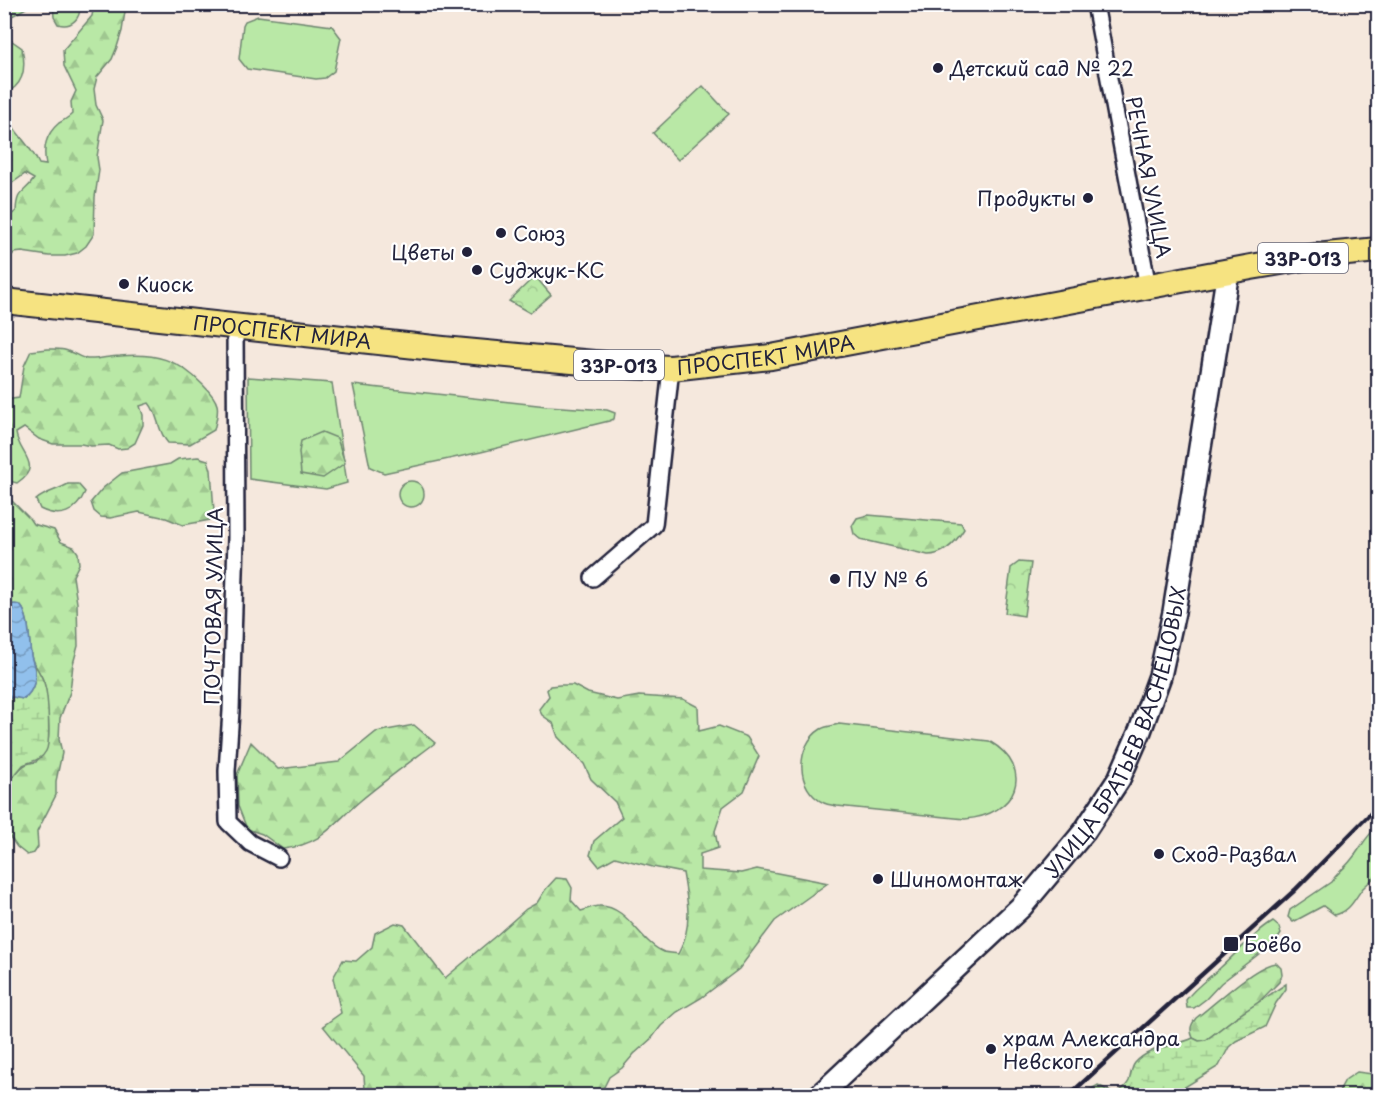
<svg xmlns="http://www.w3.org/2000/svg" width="1383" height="1100" font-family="'Playpen Sans',sans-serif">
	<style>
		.green { fill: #b9e8a6; stroke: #6e8570; stroke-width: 1.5 }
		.forest { fill: url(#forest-firs); stroke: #6e8570; stroke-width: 1.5 }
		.wetland { fill: url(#wetland-marsh); stroke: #6e8570; stroke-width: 1.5 }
		.park { fill: url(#park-crowns); stroke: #6e8570; stroke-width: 1.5 }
		.water { fill: url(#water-waves); stroke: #6581a5; stroke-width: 1.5 }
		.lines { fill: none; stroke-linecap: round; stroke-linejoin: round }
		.minor-casing { stroke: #22223b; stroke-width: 20 }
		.secondary-casing { stroke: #22223b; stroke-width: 26 }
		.primary-casing { stroke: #22223b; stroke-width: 28 }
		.minor { stroke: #fff; stroke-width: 15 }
		.secondary { stroke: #fff; stroke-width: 21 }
		.primary { stroke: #f6e381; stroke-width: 24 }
		.rail { stroke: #22223b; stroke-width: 4.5 }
		.poi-dot { fill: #22223b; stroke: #fff; stroke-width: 2 }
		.labels { text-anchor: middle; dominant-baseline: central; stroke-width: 4.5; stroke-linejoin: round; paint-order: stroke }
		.shield { fill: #fff; stroke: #646476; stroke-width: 1.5 }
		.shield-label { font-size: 18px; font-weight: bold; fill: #22223b }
		.poi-label { font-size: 20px; fill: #22223b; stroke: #fff; text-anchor: start }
		.street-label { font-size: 20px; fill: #22223b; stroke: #fff }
	</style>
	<defs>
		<pattern id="forest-firs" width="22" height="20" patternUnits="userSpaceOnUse" patternTransform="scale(1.5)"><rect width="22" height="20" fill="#b9e8a6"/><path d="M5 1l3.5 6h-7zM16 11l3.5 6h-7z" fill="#9fc790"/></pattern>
		<pattern id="wetland-marsh" width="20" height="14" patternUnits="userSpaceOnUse" patternTransform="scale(1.5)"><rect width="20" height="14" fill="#b9e8a6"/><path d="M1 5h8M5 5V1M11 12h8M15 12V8" fill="none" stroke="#9fc790"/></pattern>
		<pattern id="park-crowns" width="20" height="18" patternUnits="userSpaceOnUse" patternTransform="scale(1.5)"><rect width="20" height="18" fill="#b9e8a6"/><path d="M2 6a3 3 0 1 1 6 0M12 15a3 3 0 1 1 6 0" fill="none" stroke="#9fc790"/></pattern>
		<pattern id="water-waves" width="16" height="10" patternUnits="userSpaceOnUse" patternTransform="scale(1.5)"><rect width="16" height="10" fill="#91c0ec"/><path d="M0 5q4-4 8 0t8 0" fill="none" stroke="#769cc0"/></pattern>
	</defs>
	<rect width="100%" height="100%" fill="#f5e8dd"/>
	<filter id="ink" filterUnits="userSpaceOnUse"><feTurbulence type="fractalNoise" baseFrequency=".0167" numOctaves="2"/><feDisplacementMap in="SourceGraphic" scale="12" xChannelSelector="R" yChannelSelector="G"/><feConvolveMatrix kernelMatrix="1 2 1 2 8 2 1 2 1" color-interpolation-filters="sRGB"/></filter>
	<g filter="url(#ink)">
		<path class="green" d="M258,16L332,26L341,38L334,71L325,78L316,79L247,69L239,59L243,25L245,21Z
			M703,86L729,114L678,160L653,133Z
			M248,377L332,383L347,483L326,489L249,479Z
			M353,385L547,406L607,410L615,413L614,419L609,421L481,452L384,473L370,467Z
			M398 494a13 13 0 1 1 26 0a13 13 0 1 1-26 0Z
			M839,724L989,741C1037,769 1016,816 965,819L837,806C833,805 828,805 824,803C795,790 795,745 821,729C826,726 833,726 839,724Z
			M1378,826V874C1373,879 1368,883 1363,888C1354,899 1351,911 1335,915L1323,906L1293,922L1288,917L1290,910L1331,882C1337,873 1345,868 1351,860C1362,847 1364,838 1378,826Z
			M1273,922L1279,927L1281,934L1277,940L1221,983L1206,999L1194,1008H1187L1186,1000C1194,988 1209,978 1220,968C1238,952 1252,935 1273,922Z"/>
		<path class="forest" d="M5,4H31V5L14,15L5,18Z
			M53,5H80C81,18 72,28 58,24L54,17Z
			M94,5H126L122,31L117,47L112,59L97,77L94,89L96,105L103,120L97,157L99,170L95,197L94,234L86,246L77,253L65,256H49L22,252L14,253L8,259L5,260V220L16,211C17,188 24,195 34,179L25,174L5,188V112C12,131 30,144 39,164L46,165C43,148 45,135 59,123C64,120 68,118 72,114L71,102L76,91L64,66L63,50L92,16Z
			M5,36L22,48C25,62 26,77 15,87C10,91 7,92 5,98Z
			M48,349C55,349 64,348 70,352C76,354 81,358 87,359C98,360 109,356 120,356C156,353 178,359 203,385C220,402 220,407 214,430L190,444L168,443C157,431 159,415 149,403L140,406L143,415V425L135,443L127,448L118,449L109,445L91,446L81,444H53L39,439L24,428L16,433C19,455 44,465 17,483L5,480V400L19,398L24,366L31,351Z
			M322,432L337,438L345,463L323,478L301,474L299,452L301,441Z
			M198,457L208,460L211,470L214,511L210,520L183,525L166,518L139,512L110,518L101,517L94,511L91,502L103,488L122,473L170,464L178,459Z
			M68,484H78L85,492C76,513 60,519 40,509L36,500C45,492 58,490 68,484Z
			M4,493L29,518L33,524L54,530L61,542L74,547L78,553L79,564L73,576L77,603L78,646L73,664L70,692L60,718L59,739L62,753L56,781V795L37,832L38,847L34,853L27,855L17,847L5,830V780C20,778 15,764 36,762C40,756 47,748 48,741C50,732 47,689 43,680C40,672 32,664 31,655C29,641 30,615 20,605H5Z
			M868,515L961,523L964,529C956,542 945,555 928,555L860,539L854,534L852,526L857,518Z
			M560,685H573L588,693L617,700L639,696L683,699L698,707L699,731L719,726L747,737L759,756L744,791L723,807L715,831L718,848L700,854V870L741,873L757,869L828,883L775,921L739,969L701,998L677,1012L661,1026L652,1038L634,1054L622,1068L609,1077L600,1095H370L365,1089L364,1076L323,1026L341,1013L333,978L343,960L356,961L372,947L375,933L395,923L404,925L445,978L498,934L526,909L537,903L545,890L556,878L567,879L572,888L571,900L581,911C586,910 593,906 599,906C628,905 640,943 664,952C668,953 674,953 678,954C693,928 688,901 683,873L653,867L615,857L599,866L590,855L594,841L622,817L615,802L591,779L584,764L558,737L553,723L542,715L539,709L549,696L547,690L550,686Z
			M414,725L435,743C410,762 384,781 360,801C332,825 323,844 283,849L262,834L247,829L238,806L237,775L251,742L278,769L339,762L376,732Z
			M1276,963L1281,968L1282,975L1279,982L1254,1007L1236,1017L1206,1040L1199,1041L1193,1038C1189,1029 1191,1025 1196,1018C1215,1004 1255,965 1276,963Z
			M1357,1072L1372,1074L1378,1081V1095H1337L1345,1080Z
			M1098,1085L1116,1095L1079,1096Z"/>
		<path class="wetland" d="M35,665C39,672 43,678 45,686C48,696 51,743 46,751C40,762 32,760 23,765L14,776L6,781L5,701L13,697L23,699C35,691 36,678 35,665Z
			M1286,984V989L1276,1003L1265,1027L1236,1041L1229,1047L1219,1066L1183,1088L1176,1095H1116C1120,1091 1126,1087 1129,1081C1131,1075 1131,1068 1135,1063C1150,1046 1174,1047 1193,1038L1199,1041L1206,1040L1236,1017Z"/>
		<path class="park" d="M535,276L551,295L530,313L509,301Z
			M1019,562L1031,563L1024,616L1005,613L1011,568Z"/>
		<path class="water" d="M15,604L20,605C30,616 29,642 31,656C33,665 37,670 35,680C33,688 30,695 23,699L13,697L5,701V605Z"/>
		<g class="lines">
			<g class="minor-casing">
				<path id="minor" d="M1095,4L1148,287
					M235,326L236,538L231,711L227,771L228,822L250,843L279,858
					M593,578L654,525L671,368"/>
			</g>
			<g class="secondary-casing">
				<g id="secondary">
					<path id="s1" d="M819,1096L1022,906L1084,832L1119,779L1140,731L1160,676L1174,612L1228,271"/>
				</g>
			</g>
			<g class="primary-casing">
				<g id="primary">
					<path id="s2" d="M4,301L443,349L626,366L671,368L771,357L1251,267L1316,256L1378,250"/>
				</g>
			</g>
			<use href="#minor" class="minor"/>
			<use href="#secondary" class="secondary"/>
			<use href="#primary" class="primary"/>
			<path class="rail" d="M1068,1096L1295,890L1378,806"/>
		</g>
	</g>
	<g class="poi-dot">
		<circle cx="938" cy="68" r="6"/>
		<circle cx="1088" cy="198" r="6"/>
		<circle cx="501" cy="233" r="6"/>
		<circle cx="467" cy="252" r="6"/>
		<circle cx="477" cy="270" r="6"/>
		<circle cx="124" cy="284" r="6"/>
		<circle cx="835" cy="579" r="6"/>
		<circle cx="1159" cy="854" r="6"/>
		<circle cx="878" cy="879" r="6"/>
		<rect x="1223" y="936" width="16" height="16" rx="3"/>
		<circle cx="991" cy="1049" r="6"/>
	</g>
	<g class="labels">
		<g class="shield">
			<rect x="1258" y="243" width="90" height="30" rx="4.5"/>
			<rect x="574" y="350" width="90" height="30" rx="4.5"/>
		</g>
		<g class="shield-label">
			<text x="1303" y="258">33Р-013</text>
			<text x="619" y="365">33Р-013</text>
		</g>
		<g class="poi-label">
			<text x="950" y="68">Детский сад № 22</text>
			<text x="1076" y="198" text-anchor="end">Продукты</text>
			<text x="513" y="233">Союз</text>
			<text x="455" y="252" text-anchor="end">Цветы</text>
			<text x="489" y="270">Суджук-КС</text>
			<text x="136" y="284">Киоск</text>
			<text x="847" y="579">ПУ № 6</text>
			<text x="1171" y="854">Сход-Развал</text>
			<text x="890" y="879">Шиномонтаж</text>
			<text x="1244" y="944">Боёво</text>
			<text x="1003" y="1038">храм Александра<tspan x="1003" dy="23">Невского</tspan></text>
		</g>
		<g class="street-label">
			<text transform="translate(1149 177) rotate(79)">РЕЧНАЯ УЛИЦА</text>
			<text stroke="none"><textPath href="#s2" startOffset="280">ПРОСПЕКТ МИРА</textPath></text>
			<text stroke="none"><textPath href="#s2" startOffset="766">ПРОСПЕКТ МИРА</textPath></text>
			<text transform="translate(213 606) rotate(-89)">ПОЧТОВАЯ УЛИЦА</text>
			<text stroke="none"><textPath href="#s1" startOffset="480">УЛИЦА БРАТЬЕВ ВАСНЕЦОВЫХ</textPath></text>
		</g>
	</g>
	<rect width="1383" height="1100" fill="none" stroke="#fff" stroke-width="24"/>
	<rect x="12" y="12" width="1359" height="1076" fill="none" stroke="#22223b" stroke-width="2" filter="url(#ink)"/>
</svg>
